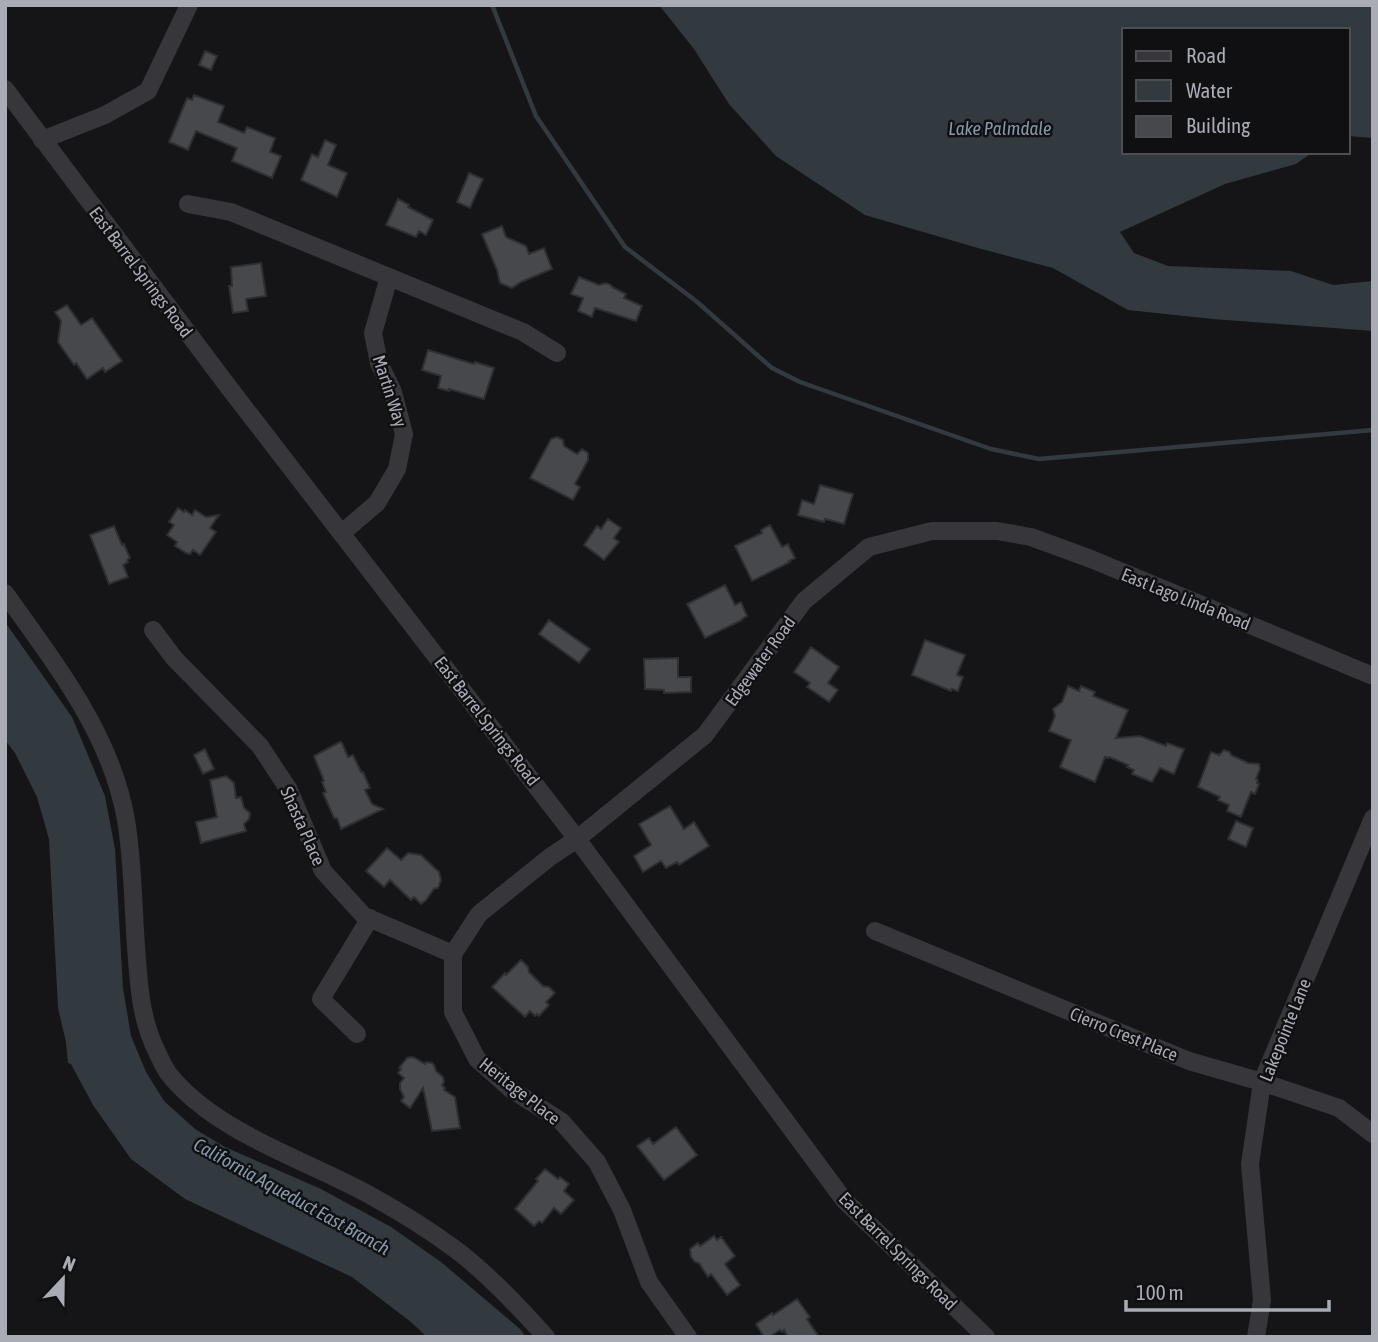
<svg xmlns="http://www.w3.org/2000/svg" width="1378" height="1342" font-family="'Asap Condensed',sans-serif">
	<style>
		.water { fill: #323a40 }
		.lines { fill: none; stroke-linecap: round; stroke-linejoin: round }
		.stream { stroke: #323a40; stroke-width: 4.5 }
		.building { fill: #47484c; stroke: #2f2f32; stroke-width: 2 }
		.minor { stroke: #37373b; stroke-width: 18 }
		.labels { text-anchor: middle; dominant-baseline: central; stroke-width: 5; stroke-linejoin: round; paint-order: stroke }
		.street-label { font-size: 18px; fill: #a9acb5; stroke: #101012 }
		.water-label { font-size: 19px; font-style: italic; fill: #8499ac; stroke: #101012 }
	</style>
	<rect width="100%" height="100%" fill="#151517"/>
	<path class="water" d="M659,5H1373V138L1348,136V30H1124V152H1313L1296,164L1225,184L1120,232L1134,253L1168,266L1291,271L1333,285L1373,281V331L1213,319L1128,310L1053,268L978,248L865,215L776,156L729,104L694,49Z
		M5,622L72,717L105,796L115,849L123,988L131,1036L146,1072L164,1101L195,1129L225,1147L321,1189L391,1227L441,1262L520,1329L526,1337H427L411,1322L352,1277L185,1199L131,1159L93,1105L71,1064L68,1063L66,1042L58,1008L49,839L37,797L15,753L5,740Z"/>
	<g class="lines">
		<path class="stream" d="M492,5L536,116L625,247L696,301L772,368L800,382L991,449L1039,459L1373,430"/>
	</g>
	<path class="building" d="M205,51L217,56L211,70L199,65Z
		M194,95L224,106L218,122L244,133L247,127L275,138L270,152L281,156L272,178L232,161L237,148L196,131L188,150L169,142L187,98L192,100Z
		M325,140L336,145L328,165L347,173L337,197L301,180L312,154L318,157Z
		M469,173L483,179L470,208L457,202Z
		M398,199L409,205L408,207L433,220L426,235L419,231L416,237L386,225Z
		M502,226L506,237L526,246L529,254L544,248L552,269L521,282L512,288L500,283L497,270L482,234Z
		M261,263L266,296L246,299L248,311L233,313L229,286H232L231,267Z
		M579,277L599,285L606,283L611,285L612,287L626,294L624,298L642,306L636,321L595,308L592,317L578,311L583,298L571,294Z
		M67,305L81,325L92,318L122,361L105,372L103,368L87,379L76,363L74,365L58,342L61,321L55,312Z
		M428,350L474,364L475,362L494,368L484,399L449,389V391L438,388L441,376L422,370Z
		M557,437L563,440L564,446L577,454L582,449L588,453V460L575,484L580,487L573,500L530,478L551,439Z
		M820,485L853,494L844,524L825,519L824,522L798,515L802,500L814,504Z
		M178,508L184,512L185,510L192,515L195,510L206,517L219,515L210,528L216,532L200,555L193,550L190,554L186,553L175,546L177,542L167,535L174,525L169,522Z
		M608,519L621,528L614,538L619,542L604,560L584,545L597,526L601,529Z
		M770,525L782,547L788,544L795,558L789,561L790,562L752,581L735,546L762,533L761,530Z
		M114,526L122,545L124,544L130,558L127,560L128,562L123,565L128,577L109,584L90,535Z
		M725,585L735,605L741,602L747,616L742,619V620L705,638L687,604Z
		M549,620L590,649L579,663L539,634Z
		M925,640L965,655L957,675L963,677L958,691L952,689L951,691L912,675Z
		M811,647L839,667L828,683L838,690L829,702L807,687L810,683L794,672Z
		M678,658V677H691V692L664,693V690L645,689L644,659Z
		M1068,686L1079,691L1081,686L1095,692L1093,696L1128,710L1116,738L1140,736L1166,746L1167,743L1184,749L1174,774L1160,768L1152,782L1132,774L1134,770L1127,767L1128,765L1109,757L1108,758L1105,757L1095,782L1060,767L1071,740L1049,731L1055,716L1053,709L1062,702Z
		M340,742L342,743L348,757L353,755L361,772H363L370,788L365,790L372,804L383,809L341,829L337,818H334L323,793L326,792L322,782L324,781L314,756Z
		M205,749L214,769L203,774L194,755Z
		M1224,750L1230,752L1231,755L1248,763L1259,764L1260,769L1256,779L1258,780L1257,783L1259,784L1255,794L1251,792L1241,817L1227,811L1229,805L1218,800L1220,797L1198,787L1211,752L1219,755Z
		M226,776L234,783L236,798L241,797L244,808L250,813L249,819L244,824L246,831L201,843L196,822L217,817L210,780Z
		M670,806L684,829L694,822L709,846L679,865L677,862L666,868L661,861L643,872L634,856L651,845L639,824Z
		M1236,821L1253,828L1246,847L1228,839Z
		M387,848L401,860L408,853L421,855L439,872L441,880L438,888L434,889L426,900L421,904L414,897L411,900L390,880L384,887L366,871Z
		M521,960L528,967L529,972L543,986L549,987L555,993L546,1002L549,1005L539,1016L537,1014L535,1016L530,1011L525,1017L492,987L505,973L506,975Z
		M411,1057L415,1058L425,1064L426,1062L432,1063L434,1065L436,1071L443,1077L444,1082L442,1085L445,1088L444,1090L455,1097L460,1128L432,1131L423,1088L410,1108L401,1101L404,1097L400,1089V1083L404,1078L398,1073L401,1069L399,1068L407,1058Z
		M676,1127L697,1155L664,1180L637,1146L649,1138L653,1144Z
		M545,1169L558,1179L560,1177L569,1184L564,1191L574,1200L561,1214L554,1208L542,1223L539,1221L534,1226L515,1209L538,1181L536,1179Z
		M714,1236L717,1240L721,1237L735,1256L725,1264L740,1285L727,1295L711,1274L708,1277L699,1263L695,1262L691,1257L690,1249L698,1243L700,1246Z
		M797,1299L810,1317L807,1319L819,1337H788L784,1330L782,1332L780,1330L769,1337H764L756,1324L772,1313L773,1315Z"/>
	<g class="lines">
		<path class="minor" d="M5,89L227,385L577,839L844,1200L986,1337
			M42,140L105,115L148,91L189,5
			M188,204L231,212L389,277L373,333L379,363L393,392L404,434L397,469L377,503L342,533
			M389,277L523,332L557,353
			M5,593C55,664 111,733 126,820C133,861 133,905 136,947C139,985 140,1019 158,1054C161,1061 164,1067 168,1073C216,1134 308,1160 375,1198C402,1213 429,1230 455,1249C488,1274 518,1306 546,1337
			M153,630L174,658L260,746L289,790L323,871L364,916L453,954
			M875,931L1189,1061L1262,1082L1339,1108L1373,1134
			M357,1034L321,999L370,918
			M688,1337L649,1282L622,1210L597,1162L561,1121L512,1090L477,1059L453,1012V954L479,914L550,857L577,839L705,735L804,601L869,547L932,531H997L1031,537L1091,559L1373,676
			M1256,1337L1262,1300L1250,1164L1262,1082L1373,818"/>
	</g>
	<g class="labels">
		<g class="street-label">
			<text transform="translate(141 272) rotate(53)">East Barrel Springs Road</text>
			<text transform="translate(390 391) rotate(72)">Martin Way</text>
			<text transform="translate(1186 599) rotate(22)">East Lago Linda Road</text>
			<text transform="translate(760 661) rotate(-54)">Edgewater Road</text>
			<text transform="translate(487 721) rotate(52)">East Barrel Springs Road</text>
			<text transform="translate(303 826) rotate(66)">Shasta Place</text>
			<text transform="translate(1285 1030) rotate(-68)">Lakepointe Lane</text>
			<text transform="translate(1124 1034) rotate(22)">Cierro Crest Place</text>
			<text transform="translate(520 1091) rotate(38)">Heritage Place</text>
			<text transform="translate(898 1251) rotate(45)">East Barrel Springs Road</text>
		</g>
		<g class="water-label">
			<text x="1000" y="128">Lake Palmdale</text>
			<text transform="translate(292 1196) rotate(29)">California Aqueduct East Branch</text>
		</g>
	</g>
	<rect width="1378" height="1342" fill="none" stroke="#a9acb5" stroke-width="14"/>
	<rect x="1122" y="28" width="228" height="126" fill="#101012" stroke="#4d4e53" stroke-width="2"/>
	<rect x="1136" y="51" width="35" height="10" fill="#37373b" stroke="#4d4e53" stroke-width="2"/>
	<text x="1186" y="63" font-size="21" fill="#a9acb5">Road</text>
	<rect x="1136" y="80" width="35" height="21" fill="#323a40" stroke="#4d4e53" stroke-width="2"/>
	<text x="1186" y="98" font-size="21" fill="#a9acb5">Water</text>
	<rect x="1136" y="116" width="35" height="21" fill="#47484c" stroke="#4d4e53" stroke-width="2"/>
	<text x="1186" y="133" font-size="21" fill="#a9acb5">Building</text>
	<g transform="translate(63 1279) rotate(22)" stroke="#101012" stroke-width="5" paint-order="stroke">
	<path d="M0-5L12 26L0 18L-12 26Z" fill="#a9acb5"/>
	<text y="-10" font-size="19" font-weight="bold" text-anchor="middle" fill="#a9acb5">N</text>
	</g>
	<path d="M1126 1300v10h203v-10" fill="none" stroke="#a9acb5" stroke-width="3.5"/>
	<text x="1136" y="1300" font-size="21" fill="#a9acb5" stroke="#101012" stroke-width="5" paint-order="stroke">100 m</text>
</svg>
